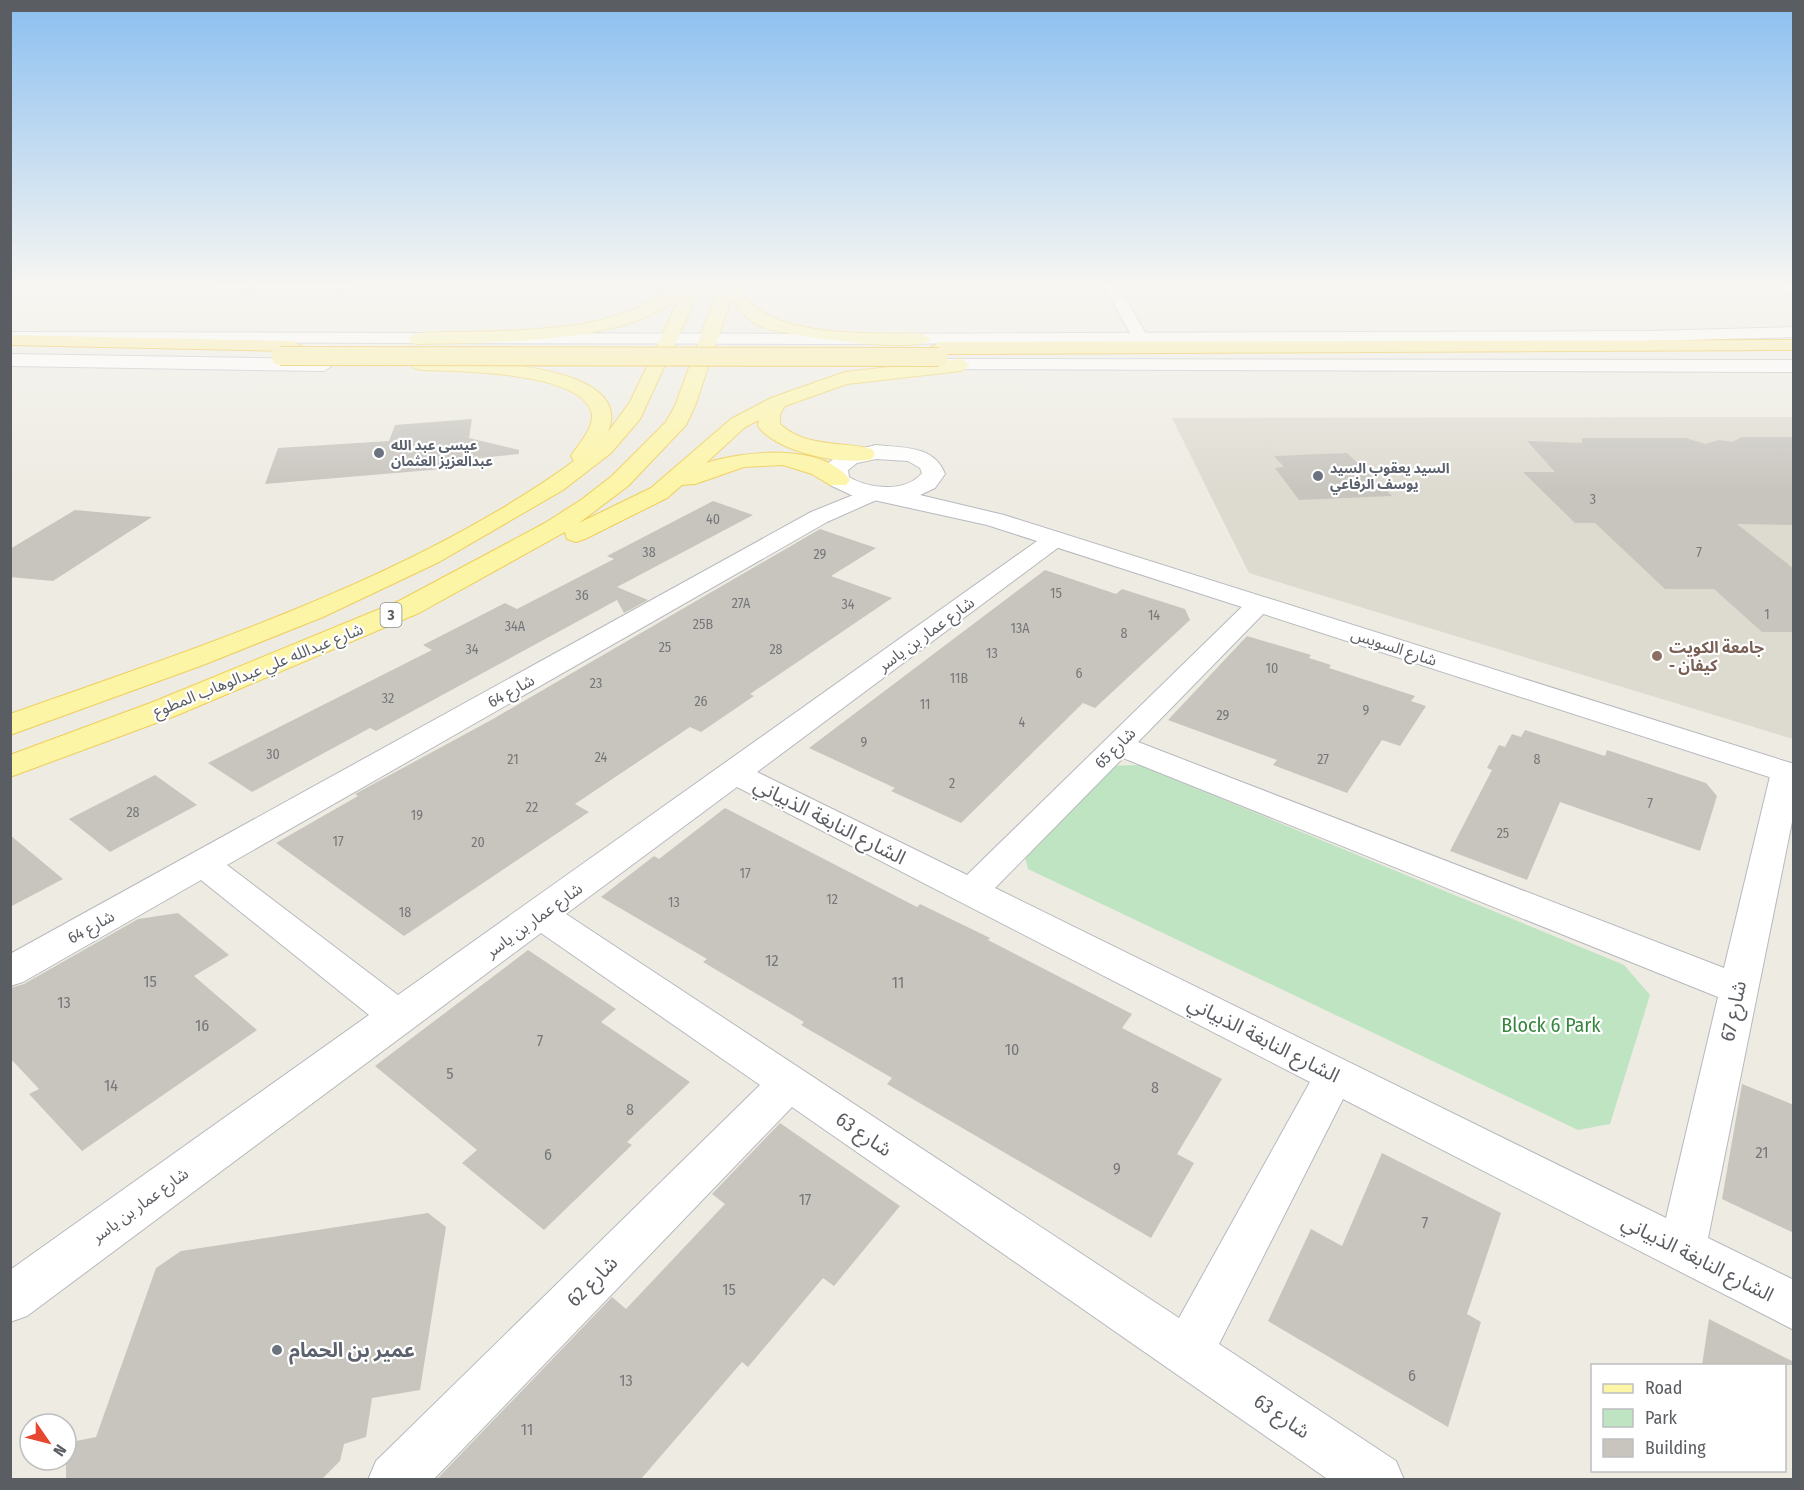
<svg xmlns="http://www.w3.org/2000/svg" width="1804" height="1490" font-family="'Fira Sans Condensed','Noto Sans Arabic',sans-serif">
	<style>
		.education { fill: #dddad0 }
		.green { fill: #bee4c1 }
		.building { fill: #c8c5bf }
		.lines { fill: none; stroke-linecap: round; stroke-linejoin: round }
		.minor-casing { stroke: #b7b9be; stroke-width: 2 }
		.tertiary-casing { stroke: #b7b9be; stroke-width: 2 }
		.secondary-casing { stroke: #b8bac0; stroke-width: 2 }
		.primary-casing { stroke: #efce59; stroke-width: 2 }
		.trunk-casing { stroke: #ebb104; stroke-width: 2 }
		.minor { fill: #fff; fill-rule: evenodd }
		.tertiary { fill: #fff; fill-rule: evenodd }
		.secondary { fill: #fff; fill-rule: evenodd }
		.primary { fill: #fdf5a6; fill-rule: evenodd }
		.trunk { fill: #fced98; fill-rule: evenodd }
		.trunk-bridge-casing { stroke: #ebb104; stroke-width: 20; stroke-linecap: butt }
		.trunk-bridge { stroke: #fced98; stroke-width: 18 }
		.worship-dot { fill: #6b7280; stroke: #fff; stroke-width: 2 }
		.education-dot { fill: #8d6e63; stroke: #fff; stroke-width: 2 }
		.labels { text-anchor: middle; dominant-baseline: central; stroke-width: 4.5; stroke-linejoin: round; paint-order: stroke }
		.far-worship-label { font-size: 14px; font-weight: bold; fill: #5b616d; stroke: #fff; text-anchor: start }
		.number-label { font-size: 14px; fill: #767779 }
		.shield { fill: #fff; stroke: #8c8e91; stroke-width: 1.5 }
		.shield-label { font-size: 15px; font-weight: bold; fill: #5a5d62 }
		.street-label { font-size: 16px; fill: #5a5d62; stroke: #fff }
		.education-label { font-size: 16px; font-weight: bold; fill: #785e54; stroke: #fff; text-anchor: start }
		.near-number-label { font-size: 16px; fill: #767779 }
		.near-street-label { font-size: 20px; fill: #5a5d62; stroke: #fff }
		.near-park-label { font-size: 20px; fill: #37853f; stroke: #fff }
		.near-worship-label { font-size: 20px; font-weight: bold; fill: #5b616d; stroke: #fff; text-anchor: start }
	</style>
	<rect width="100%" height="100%" fill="#edebe2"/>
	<path class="education" d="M1793,417V739L1249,573L1172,418Z"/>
	<path class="green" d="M1139,765L1624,965L1650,995L1610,1124L1578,1130L1028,869L1022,845L1104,766Z"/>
	<path class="building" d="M472,419L469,438L519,450V454L469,459L467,467L265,484L278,448L389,441L395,425Z
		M1742,437H1794V525L1737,524L1794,569V632H1762L1714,589H1665L1595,523H1575L1523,472H1555L1527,441L1582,443V438H1686L1705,444L1719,440L1732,442Z
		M1347,453L1392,496L1299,500L1275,468L1284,467L1274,456Z
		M713,501L753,515L617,587L648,600L624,613L617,600L376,731L370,728L252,792L208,763L432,650L423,645L468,622L505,603L517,609L614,559L607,556Z
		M75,510L152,517L53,581L10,577V549Z
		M820,529L876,548L831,576L892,598L750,694L754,696L701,732L690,727L575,804L589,812L404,936L276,843L358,796L355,794L493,719Z
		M1045,570L1116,594L1122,589L1185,609L1190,620L1095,708L1083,703L961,823L891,791L895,788L809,748Z
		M1247,636L1311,655L1309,658L1331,665L1329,668L1415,696L1411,701L1426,706L1400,746L1382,740L1347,793L1273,765L1277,760L1168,720Z
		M1525,730L1605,756L1607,750L1706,783L1717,796L1700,851L1560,802L1527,880L1450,851L1492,770L1487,768L1499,745L1505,747L1512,734L1521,737Z
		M155,775L197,805L110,852L69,819Z
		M725,808L917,907L920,904L990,938L988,940L1132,1014L1122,1028L1222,1079L1177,1154L1194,1163L1151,1238L887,1084L892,1078L801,1025L804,1022L703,962L707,959L601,897L654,856L659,859Z
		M10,835L63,879L10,907Z
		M178,913L229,955L194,976L257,1030L82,1151L29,1094L39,1089L10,1058V988L24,984L138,919Z
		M528,950L616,1009L601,1022L690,1082L627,1142L632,1145L544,1230L462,1163L477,1150L375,1066Z
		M1742,1084L1794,1105V1233L1722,1199Z
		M780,1123L900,1206L834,1286L823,1278L748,1367L742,1362L641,1479H437L612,1297L626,1309L725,1204L712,1194Z
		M1382,1153L1501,1213L1467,1314L1481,1322L1448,1427L1268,1321L1311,1229L1342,1246Z
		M428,1213L446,1227L420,1390L372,1398L366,1437L344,1444L340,1461L322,1479H66V1443L96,1437L156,1268L181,1251Z
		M1709,1319L1794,1362V1365H1702Z"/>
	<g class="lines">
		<g class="minor-casing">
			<path id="minor" d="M195,283H369L362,287L312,291L202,287Z
				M1102,283H1116L1148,337L1146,340H1134Z
				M873,487L881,488L884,493L881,498L827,522L227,865L398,995L1047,534H1063L1067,539L1063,544L757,772L967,875L1250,599L1259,596L1268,599L1272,604L1268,609L1138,742L1724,968L1771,772L1775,765L1786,762L1794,764V812L1708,1238L1794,1280V1330L1343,1099L1219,1344L1396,1461L1404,1480H1329L792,1107L433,1480H368L376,1461L760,1085L541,933L27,1316L10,1322V1270L369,1015L201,880L23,982L10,986V954L811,512ZM1123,758L1718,997L1666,1218L995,888ZM737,787L1310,1082L1179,1318L566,914Z"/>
		</g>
		<g class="tertiary-casing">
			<path id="tertiary" d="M1767,283L1794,286V297L1769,286Z
				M876,445C903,448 934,445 945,474L935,488L920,495L1004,515L1794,764V785L987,525L851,495L830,485L825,468C836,451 857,450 876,445ZM876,459L908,461L920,468L922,473C906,493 869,489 849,477L848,470L857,463Z"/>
		</g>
		<g class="secondary-casing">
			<path id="secondary" d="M1794,327V337L1648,341L815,344L10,342V332L815,334L1648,331Z
				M10,354L324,359L333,365L324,371L10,366Z
				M924,359L1794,360V372L917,369L915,365Z"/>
		</g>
		<g class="primary-casing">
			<path id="primary" d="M673,283H703L640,419L611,453L563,490L439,562L323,617L203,665L10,735V714C196,648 414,578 574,461L571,456C578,445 593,429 592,415C586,371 455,371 421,370L414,368L412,364L414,360C432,355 455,360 474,361C509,364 633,372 608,432L630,402L682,293C637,345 485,342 418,344L412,343L409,339L412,335C429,331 449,332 467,332C528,330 630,331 673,283Z
				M720,283H736C760,341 870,332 922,334L931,339C920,355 783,335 762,327C748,321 740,311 731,299L695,406L686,425L628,486L579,523L651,488L731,419L771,398L845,372L961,359L970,365L961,371L847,384L785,406L780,414V424C806,448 840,441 872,449L875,454L872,459C843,466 776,452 758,426L759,420L745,427L706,463C743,451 823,442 850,480L846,485H830L812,474L783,465L744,467L695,484L682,485L667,498L585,539L576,542L567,539L565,532L419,613L175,716L10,777V755L153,702L399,601L545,523L581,500L612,476L666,422L675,406Z"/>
		</g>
		<g class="trunk-casing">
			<path id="trunk" d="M10,335L292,341L301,346L292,351L10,345Z
				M1794,340V350L939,354L930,348L939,342Z"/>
		</g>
		<use href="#minor" class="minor"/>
		<use href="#tertiary" class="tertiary"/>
		<use href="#secondary" class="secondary"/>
		<use href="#primary" class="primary"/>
		<use href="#trunk" class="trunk"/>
		<g class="trunk-bridge-casing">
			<path id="trunk-bridge" d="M280,356L939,357"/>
		</g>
		<use href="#trunk-bridge" class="trunk-bridge"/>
	</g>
	<linearGradient id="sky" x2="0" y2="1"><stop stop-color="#8bbff0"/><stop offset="0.58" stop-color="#f7f6f2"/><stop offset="1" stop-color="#f7f6f2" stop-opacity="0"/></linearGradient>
	<rect width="1804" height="492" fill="url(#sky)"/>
	<g class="worship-dot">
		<circle cx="379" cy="453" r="6"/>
		<circle cx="1318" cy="476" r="6"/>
		<circle cx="277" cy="1350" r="6"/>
	</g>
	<circle class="education-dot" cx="1657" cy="656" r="6"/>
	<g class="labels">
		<g class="far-worship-label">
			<text x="391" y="445">عيسى عبد الله<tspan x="391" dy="16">عبدالعزيز العثمان</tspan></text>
			<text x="1330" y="468">السيد يعقوب السيد<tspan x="1330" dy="16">يوسف الرفاعي</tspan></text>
		</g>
		<g class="number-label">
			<text x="1593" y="499">3</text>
			<text x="713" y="519">40</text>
			<text x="649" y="552">38</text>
			<text x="1699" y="552">7</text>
			<text x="820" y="554">29</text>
			<text x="1056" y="593">15</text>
			<text x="582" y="595">36</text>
			<text x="741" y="603">27A</text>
			<text x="848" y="604">34</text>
			<text x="1767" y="614">1</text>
			<text x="1154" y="615">14</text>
			<text x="703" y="624">25B</text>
			<text x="515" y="626">34A</text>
			<text x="1020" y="628">13A</text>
			<text x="1124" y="633">8</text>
			<text x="665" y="647">25</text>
			<text x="472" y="649">34</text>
			<text x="776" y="649">28</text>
			<text x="992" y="653">13</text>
			<text x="1272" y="668">10</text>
			<text x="1079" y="673">6</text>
			<text x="959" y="678">11B</text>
			<text x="596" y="683">23</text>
			<text x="388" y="698">32</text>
			<text x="701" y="701">26</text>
			<text x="925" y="704">11</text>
			<text x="1366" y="710">9</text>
			<text x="1223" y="715">29</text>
			<text x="1022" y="722">4</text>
			<text x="864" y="742">9</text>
			<text x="273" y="754">30</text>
			<text x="601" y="757">24</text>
			<text x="513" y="759">21</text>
			<text x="1323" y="759">27</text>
			<text x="1537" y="759">8</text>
			<text x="952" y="783">2</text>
			<text x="1650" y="803">7</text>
			<text x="532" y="807">22</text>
			<text x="133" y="812">28</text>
			<text x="417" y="815">19</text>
			<text x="1503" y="833">25</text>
			<text x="338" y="841">17</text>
			<text x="478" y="842">20</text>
			<text x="745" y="873">17</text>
			<text x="832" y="899">12</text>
			<text x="674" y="902">13</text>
			<text x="405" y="912">18</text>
		</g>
		<rect class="shield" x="380.5" y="603" width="21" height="24" rx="4.5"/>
		<g class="shield-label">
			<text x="391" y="615">3</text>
		</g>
		<g class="street-label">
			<text transform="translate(926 634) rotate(-36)">شارع عمار بن ياسر</text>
			<text transform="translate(1394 647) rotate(18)">شارع السويس</text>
			<text transform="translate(258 670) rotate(-22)">شارع عبدالله علي عبدالوهاب المطوع</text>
			<text transform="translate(511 691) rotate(-29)">شارع 64</text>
			<text transform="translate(1115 748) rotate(-45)">شارع 65</text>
			<text transform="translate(534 920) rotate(-36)">شارع عمار بن ياسر</text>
			<text transform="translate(91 927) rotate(-29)">شارع 64</text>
			<text transform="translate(140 1205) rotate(-36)">شارع عمار بن ياسر</text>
		</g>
		<g class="education-label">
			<text x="1669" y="647">جامعة الكويت<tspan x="1669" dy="18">- كيفان</tspan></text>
		</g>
		<g class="near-number-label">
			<text x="772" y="960">12</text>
			<text x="150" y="981">15</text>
			<text x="898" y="982">11</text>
			<text x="64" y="1002">13</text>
			<text x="202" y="1025">16</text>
			<text x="540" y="1040">7</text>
			<text x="1012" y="1049">10</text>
			<text x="450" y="1073">5</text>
			<text x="111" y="1085">14</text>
			<text x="1155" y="1087">8</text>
			<text x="630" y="1109">8</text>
			<text x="1762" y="1152">21</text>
			<text x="548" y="1154">6</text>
			<text x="1117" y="1168">9</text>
			<text x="805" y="1199">17</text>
			<text x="1425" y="1222">7</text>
			<text x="729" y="1289">15</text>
			<text x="1412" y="1375">6</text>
			<text x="626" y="1380">13</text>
			<text x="527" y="1429">11</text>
		</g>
		<g class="near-street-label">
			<text transform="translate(830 821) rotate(27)">الشارع النابغة الذبياني</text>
			<text transform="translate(1733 1011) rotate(-78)">شارع 67</text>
			<text transform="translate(1264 1039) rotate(27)">الشارع النابغة الذبياني</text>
			<text transform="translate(864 1134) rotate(34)">شارع 63</text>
			<text transform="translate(1698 1258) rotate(27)">الشارع النابغة الذبياني</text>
			<text transform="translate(592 1281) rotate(-45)">شارع 62</text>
			<text transform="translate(1282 1416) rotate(34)">شارع 63</text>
		</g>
		<g class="near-park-label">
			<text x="1551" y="1025">Block 6 Park</text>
		</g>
		<g class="near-worship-label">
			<text x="289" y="1350">عمير بن الحمام</text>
		</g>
	</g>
	<rect width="1804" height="1490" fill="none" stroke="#5a5d62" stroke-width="24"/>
	<rect x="1591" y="1364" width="195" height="108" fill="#ffffff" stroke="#bdbec0" stroke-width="1.5"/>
	<rect x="1603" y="1384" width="30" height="9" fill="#fdf5a6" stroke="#bdbec0" stroke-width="1.5"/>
	<text x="1645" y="1394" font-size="18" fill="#5a5d62">Road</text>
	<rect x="1603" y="1409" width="30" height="18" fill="#bee4c1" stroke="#bdbec0" stroke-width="1.5"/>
	<text x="1645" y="1424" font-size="18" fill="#5a5d62">Park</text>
	<rect x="1603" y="1439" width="30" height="18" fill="#c8c5bf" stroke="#bdbec0" stroke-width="1.5"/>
	<text x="1645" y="1454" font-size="18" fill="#5a5d62">Building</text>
	<g transform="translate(48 1442) rotate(125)"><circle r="28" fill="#ffffff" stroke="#bdbec0" stroke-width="1.5"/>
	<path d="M0-4.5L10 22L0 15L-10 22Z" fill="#e6482f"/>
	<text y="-9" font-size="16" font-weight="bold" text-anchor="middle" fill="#5a5d62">N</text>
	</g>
</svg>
